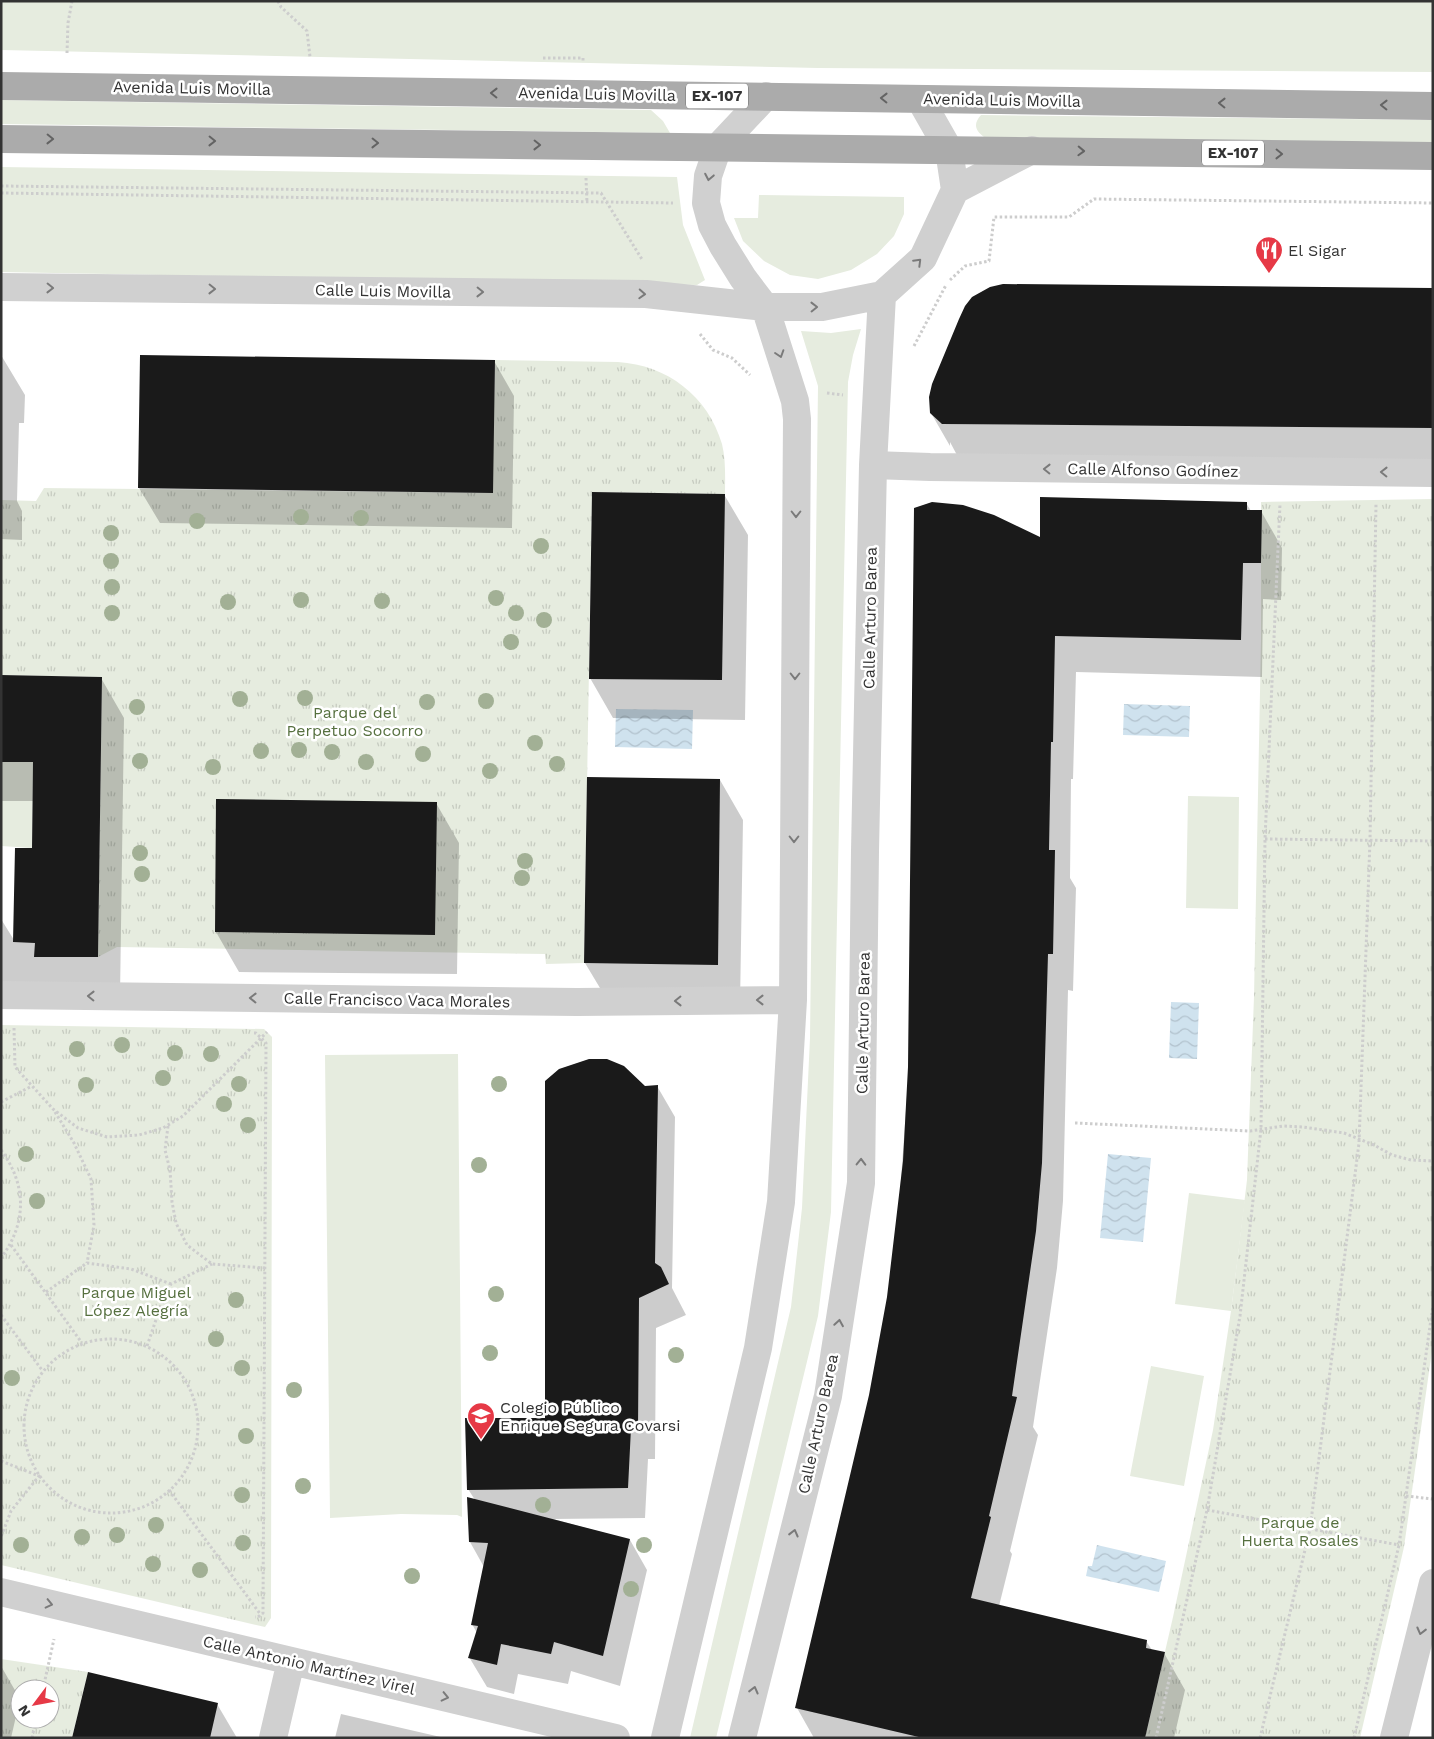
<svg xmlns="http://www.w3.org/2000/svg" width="1434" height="1739" font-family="'Work Sans',sans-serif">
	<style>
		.green { fill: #e6ecdf }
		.park { fill: url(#park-tufts); fill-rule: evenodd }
		.water { fill: url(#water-waves) }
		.shadow { fill: #0003 }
		.building { fill: #1a1a1a }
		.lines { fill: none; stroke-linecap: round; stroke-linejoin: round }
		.path { stroke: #cdcdcd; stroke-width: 3; stroke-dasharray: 2.5 2.5; stroke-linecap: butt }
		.minor { stroke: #d0d0d0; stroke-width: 28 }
		.primary { stroke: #ababab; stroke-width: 28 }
		.tree { fill: #a2b095 }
		.oneway { stroke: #636363 }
		.oneway2 { stroke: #7a7a7a }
		.labels { text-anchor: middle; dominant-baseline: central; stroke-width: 5; stroke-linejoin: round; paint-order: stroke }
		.shield { fill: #fff; stroke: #707070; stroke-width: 1 }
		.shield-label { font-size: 15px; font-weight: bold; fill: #333 }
		.street-label { font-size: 16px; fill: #333; stroke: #fff }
		.poi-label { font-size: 16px; fill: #333; stroke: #fff; text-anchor: start }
		.park-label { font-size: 16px; fill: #56703f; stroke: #fff }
	</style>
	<defs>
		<pattern id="park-tufts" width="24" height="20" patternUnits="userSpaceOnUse" patternTransform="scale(1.25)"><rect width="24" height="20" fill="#e6ecdf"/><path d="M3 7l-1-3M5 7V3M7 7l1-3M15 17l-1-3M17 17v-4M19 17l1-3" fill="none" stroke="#c6cbc0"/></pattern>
		<pattern id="water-waves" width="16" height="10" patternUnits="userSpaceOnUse" patternTransform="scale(1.25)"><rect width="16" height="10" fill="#cfe2ee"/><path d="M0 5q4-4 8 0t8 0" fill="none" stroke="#b2c2cd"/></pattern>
	</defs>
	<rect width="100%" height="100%" fill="#fff"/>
	<path class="green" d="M1,1H1433V72L818,68L1,50Z
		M1,100L651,110L663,121L670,133L1,124Z
		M981,115L1433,120V143L984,137C975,130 973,124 981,115Z
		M1,167L677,177L683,225L705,280L697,285L1,272Z
		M759,195L904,197V214L894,236L877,254L851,270L818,279L790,275L764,261L743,241L734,218H758Z
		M861,329L853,355L848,382L831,1212L818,1316L716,1738H690L791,1307L802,1208L810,1038L818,386L801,331L831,333Z
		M1,762H33L32,848L1,846Z
		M1188,796L1239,797L1238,909L1186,908Z
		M458,1054L462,1517L457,1515L401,1514L330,1518L325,1055Z
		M1189,1193L1245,1200L1231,1311L1175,1304Z
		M1151,1366L1204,1376L1184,1486L1130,1476Z"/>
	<path class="park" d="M495,360L618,362C667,365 708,396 722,444C726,460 725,478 725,494L592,492L584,963L546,964L545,954L117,947L98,957L102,677L1,675V500L36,501L44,488L492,493Z
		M1433,499V1344L1404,1547L1360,1738H1145L1173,1617L1213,1430L1231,1311L1247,1180L1254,997L1261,641V502Z
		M1,1025L264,1029L272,1037L271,1618L265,1627L1,1565Z
		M1,1659L88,1672L72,1738H1ZM20,1689H50V1719H20Z"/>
	<path class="water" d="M1124,704L1190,706L1189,737L1123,735Z
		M616,709L693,710L692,749L615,747Z
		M1171,1002L1199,1003L1197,1059L1169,1058Z
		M1108,1154L1151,1158L1143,1242L1100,1238Z
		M1097,1545L1166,1561L1159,1592L1086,1576L1088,1566H1092Z"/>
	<path class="shadow" d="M1433,289V464L958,457L950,442V446L931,413Z
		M1,355L25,395L24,423H19L17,501L22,511V540L1,539Z
		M494,361L514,396L512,528L160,523L139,488Z
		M725,496L748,535L745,720L613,718L590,678Z
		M1246,503L1251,511H1261L1282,548L1281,600L1263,599L1262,677L1076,672L1073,779H1071L1070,878L1076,888L1073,991L1068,990L1063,1201L1057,1268L1033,1427L1038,1435L1010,1551L1012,1554L999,1606L1146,1641L1152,1650L1164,1653L1185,1690L1174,1738H814L797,1708L871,1396L888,1297L899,1207L909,1068L1041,539Z
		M1,676L101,678L124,718L120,997L1,982V919L14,940L33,849L34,801H1Z
		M589,778L720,780L743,820L740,1005L609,1003L585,963Z
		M436,803L459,843L457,974L239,972L216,932Z
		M657,1086L675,1117L672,1288L686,1315L656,1328L655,1459H648L645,1518L553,1519L630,1540L647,1570L620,1686L571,1671L568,1684L518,1674L514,1694L487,1687L469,1657L477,1633L472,1624L484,1567L470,1542L475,1500L468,1489L546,1419L644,1087Z
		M1,1666L20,1699L11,1738H1Z
		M217,1704L237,1738H73Z
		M341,1714L445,1738H335Z"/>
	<path class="building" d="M1003,284L1433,288V428L942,424L930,413L929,397L932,384L959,319L965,306L972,297L990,287Z
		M140,355L495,360L493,493L138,488Z
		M592,492L725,494L722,680L589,679Z
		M1040,497L1247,502V510H1262L1261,563H1243L1241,640L1055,636L1053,742H1051L1049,850H1055L1053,954H1048L1042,1163L1036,1231L1012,1396L1017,1397L989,1516L991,1517L971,1598L1147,1640L1146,1648L1165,1652L1145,1738H923L795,1708L869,1395L887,1297L903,1161L908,1067L914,508L932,502L963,505L994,515L1040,537Z
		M1,675L102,677L98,957H34L35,943L13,942L15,848H32L33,762H1Z
		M587,777L720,779L718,965L584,963Z
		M216,799L437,802L435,935L215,932Z
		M589,1059H607L624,1066L645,1086L658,1085L655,1263L661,1267L669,1284L639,1298L638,1429L631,1428L628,1488L467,1490L465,1418H545V1081L559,1069Z
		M467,1497L630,1539L603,1656L554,1642L551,1654L501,1644L497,1665L468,1658L478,1626L471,1625L488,1543L469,1542Z
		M88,1672L218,1703L210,1738H72Z"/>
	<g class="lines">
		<path class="path" d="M278,1L281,7L307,31L310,57
			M67,53L68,23L72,1
			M543,58H583V62
			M586,178L587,203
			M1,186L601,193L643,261
			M1,193L673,203
			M950,280L965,266L989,261L994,217H1069L1094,199L1433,203
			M700,334L713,350L732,358L750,375
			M914,346L946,285
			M827,393L843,395
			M1265,839L1433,841
			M14,1028L15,1067L53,1109L78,1128L107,1137L139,1135L163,1128L183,1116L267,1032
			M254,1033H256L266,1043L263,1613L258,1617H255
			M1,1102L32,1086
			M55,1112L74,1143L91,1179L94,1225L87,1263
			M1075,1123L1250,1131L1283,1126L1303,1127L1344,1133L1374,1145L1392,1155L1411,1160L1433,1161
			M168,1126L165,1150L170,1170L172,1202L176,1223L187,1245L212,1264L265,1268
			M1,1150C27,1185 27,1223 1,1258
			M11,1245L82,1343
			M46,1292L87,1263L131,1269L171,1284
			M1,1315L42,1370
			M24 1426a87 87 0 1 1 174 0a87 87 0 1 1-174 0Z
			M147,1346L159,1311L171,1284L212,1264
			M1,1461L39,1476L11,1511L1,1537
			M169,1490L261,1615
			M1406,1496L1433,1499
			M1207,1510L1399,1545
			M43,1689L54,1639
			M32,1738L36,1719
			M1156,1738L1207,1510L1240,1316L1261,1129L1265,839L1280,504
			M1260,1738L1310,1529L1359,1143L1370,840L1376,504
			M1354,1738L1399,1545L1433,1305"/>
		<path class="minor" d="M955,190L1032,150
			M1,287L646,294L765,307H822L882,295L923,258L955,190L949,150L920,99
			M873,465L930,467L1433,473
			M1,995L577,1002L793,1000
			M1,1592L616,1738
			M273,1738L291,1661
			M665,1738L758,1348L781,1202L793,1000L797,419L795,401L765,307L743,278L723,246L712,225L706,203L708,176L718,147L766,96
			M742,1738L828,1396L861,1183L865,851L873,465L882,295
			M1394,1738L1433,1583"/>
		<path class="primary" d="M1,86L1433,106
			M1,139L1433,156"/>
	</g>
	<g class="tree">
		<circle cx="301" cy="517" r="8"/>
		<circle cx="361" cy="518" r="8"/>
		<circle cx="197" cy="521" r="8"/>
		<circle cx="111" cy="533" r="8"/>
		<circle cx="541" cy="546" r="8"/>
		<circle cx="111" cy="561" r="8"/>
		<circle cx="112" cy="587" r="8"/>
		<circle cx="496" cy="598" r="8"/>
		<circle cx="301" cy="600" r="8"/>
		<circle cx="382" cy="601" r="8"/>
		<circle cx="228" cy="602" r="8"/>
		<circle cx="112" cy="613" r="8"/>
		<circle cx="516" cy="613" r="8"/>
		<circle cx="544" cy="620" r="8"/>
		<circle cx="511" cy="642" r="8"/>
		<circle cx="305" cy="698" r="8"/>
		<circle cx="240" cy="699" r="8"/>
		<circle cx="486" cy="701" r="8"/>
		<circle cx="427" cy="702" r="8"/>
		<circle cx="137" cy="707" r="8"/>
		<circle cx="535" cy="743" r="8"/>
		<circle cx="299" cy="750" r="8"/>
		<circle cx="261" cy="751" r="8"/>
		<circle cx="332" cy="752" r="8"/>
		<circle cx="423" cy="754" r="8"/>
		<circle cx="140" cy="761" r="8"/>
		<circle cx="366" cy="762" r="8"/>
		<circle cx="557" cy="764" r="8"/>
		<circle cx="213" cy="767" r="8"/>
		<circle cx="490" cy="771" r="8"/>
		<circle cx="140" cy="853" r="8"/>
		<circle cx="525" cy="861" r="8"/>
		<circle cx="142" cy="874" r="8"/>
		<circle cx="522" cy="878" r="8"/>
		<circle cx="122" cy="1045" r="8"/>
		<circle cx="77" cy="1049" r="8"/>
		<circle cx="175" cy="1053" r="8"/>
		<circle cx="211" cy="1054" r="8"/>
		<circle cx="163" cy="1078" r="8"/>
		<circle cx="239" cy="1084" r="8"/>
		<circle cx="499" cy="1084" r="8"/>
		<circle cx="86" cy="1085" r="8"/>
		<circle cx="224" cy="1104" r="8"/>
		<circle cx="248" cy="1125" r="8"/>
		<circle cx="26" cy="1154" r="8"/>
		<circle cx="479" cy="1165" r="8"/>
		<circle cx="37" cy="1201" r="8"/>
		<circle cx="496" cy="1294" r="8"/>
		<circle cx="236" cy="1300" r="8"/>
		<circle cx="216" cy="1339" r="8"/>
		<circle cx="490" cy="1353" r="8"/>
		<circle cx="676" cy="1355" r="8"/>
		<circle cx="242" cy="1368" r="8"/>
		<circle cx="12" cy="1378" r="8"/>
		<circle cx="294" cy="1390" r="8"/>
		<circle cx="246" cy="1436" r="8"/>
		<circle cx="303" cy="1486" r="8"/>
		<circle cx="242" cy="1495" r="8"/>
		<circle cx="543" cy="1505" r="8"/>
		<circle cx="156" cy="1525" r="8"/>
		<circle cx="117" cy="1535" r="8"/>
		<circle cx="82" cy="1537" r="8"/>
		<circle cx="243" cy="1543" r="8"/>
		<circle cx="21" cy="1545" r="8"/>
		<circle cx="644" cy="1545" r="8"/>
		<circle cx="153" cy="1564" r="8"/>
		<circle cx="200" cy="1570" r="8"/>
		<circle cx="412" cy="1576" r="8"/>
		<circle cx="631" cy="1589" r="8"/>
	</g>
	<defs><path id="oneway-chevron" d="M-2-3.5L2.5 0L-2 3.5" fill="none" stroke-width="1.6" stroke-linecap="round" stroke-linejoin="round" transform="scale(1.25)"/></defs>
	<g class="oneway">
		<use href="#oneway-chevron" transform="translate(494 93) rotate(-179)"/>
		<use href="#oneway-chevron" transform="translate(884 98) rotate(-179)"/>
		<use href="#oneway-chevron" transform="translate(1222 103) rotate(-179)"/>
		<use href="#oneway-chevron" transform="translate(1384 105) rotate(-179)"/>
		<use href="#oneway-chevron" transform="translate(50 139) rotate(1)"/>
		<use href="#oneway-chevron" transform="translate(212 141) rotate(1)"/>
		<use href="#oneway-chevron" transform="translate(375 143) rotate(1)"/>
		<use href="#oneway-chevron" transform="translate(537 145) rotate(1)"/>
		<use href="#oneway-chevron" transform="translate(1081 151) rotate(2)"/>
		<use href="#oneway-chevron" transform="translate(1279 154) rotate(1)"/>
	</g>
	<g class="oneway2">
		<use href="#oneway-chevron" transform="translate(709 177) rotate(101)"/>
		<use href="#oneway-chevron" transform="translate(918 262) rotate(-45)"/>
		<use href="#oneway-chevron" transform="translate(50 288) rotate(1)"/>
		<use href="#oneway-chevron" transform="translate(212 289) rotate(1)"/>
		<use href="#oneway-chevron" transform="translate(480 292) rotate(1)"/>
		<use href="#oneway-chevron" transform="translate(642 294) rotate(3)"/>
		<use href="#oneway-chevron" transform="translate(814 307) rotate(-1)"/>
		<use href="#oneway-chevron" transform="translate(780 354) rotate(72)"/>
		<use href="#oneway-chevron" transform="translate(1047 469) rotate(-179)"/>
		<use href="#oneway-chevron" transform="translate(1384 472) rotate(-179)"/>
		<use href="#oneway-chevron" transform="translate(796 514) rotate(90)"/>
		<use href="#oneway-chevron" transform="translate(795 676) rotate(90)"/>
		<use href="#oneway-chevron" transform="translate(794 839) rotate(90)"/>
		<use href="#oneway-chevron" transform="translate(91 996) rotate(-179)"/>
		<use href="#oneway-chevron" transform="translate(253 998) rotate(-179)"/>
		<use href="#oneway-chevron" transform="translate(760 1000) rotate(-180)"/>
		<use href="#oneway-chevron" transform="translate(678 1001) rotate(179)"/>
		<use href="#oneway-chevron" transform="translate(861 1162) rotate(-89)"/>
		<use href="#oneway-chevron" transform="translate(839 1323) rotate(-81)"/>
		<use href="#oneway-chevron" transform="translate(794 1533) rotate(-76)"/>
		<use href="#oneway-chevron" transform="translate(49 1604) rotate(13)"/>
		<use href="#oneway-chevron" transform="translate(1421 1631) rotate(104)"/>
		<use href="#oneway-chevron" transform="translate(754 1690) rotate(-76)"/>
		<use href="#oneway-chevron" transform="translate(445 1697) rotate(13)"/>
	</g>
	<defs>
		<g id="restaurant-pin" transform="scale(1.4375)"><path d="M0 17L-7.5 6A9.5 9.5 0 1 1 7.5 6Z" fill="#e63946" stroke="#fff"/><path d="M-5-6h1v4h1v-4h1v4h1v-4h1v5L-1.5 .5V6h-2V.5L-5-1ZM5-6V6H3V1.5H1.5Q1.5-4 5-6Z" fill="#fff"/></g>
		<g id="school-pin" transform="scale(1.4375)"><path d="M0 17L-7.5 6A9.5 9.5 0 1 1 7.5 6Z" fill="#e63946" stroke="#fff"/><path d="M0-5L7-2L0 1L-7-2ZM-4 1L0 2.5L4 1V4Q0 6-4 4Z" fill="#fff"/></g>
	</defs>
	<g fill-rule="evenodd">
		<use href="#restaurant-pin" x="1269" y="250"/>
		<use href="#school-pin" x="481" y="1416"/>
	</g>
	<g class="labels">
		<g class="shield">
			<rect x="686" y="83.5" width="62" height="25" rx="4"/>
			<rect x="1202" y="140.5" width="62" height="25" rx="4"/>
		</g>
		<g class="shield-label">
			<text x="717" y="96">EX-107</text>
			<text x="1233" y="153">EX-107</text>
		</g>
		<g class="street-label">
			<text transform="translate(192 88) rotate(1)">Avenida Luis Movilla</text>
			<text transform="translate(597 94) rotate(1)">Avenida Luis Movilla</text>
			<text transform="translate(1002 100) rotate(1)">Avenida Luis Movilla</text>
			<text transform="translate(383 291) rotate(1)">Calle Luis Movilla</text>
			<text transform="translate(1153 470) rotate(1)">Calle Alfonso Godínez</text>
			<text transform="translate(870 618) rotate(-89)">Calle Arturo Barea</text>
			<text transform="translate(397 1000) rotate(1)">Calle Francisco Vaca Morales</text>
			<text transform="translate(863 1023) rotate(-89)">Calle Arturo Barea</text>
			<text transform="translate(818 1424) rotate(-78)">Calle Arturo Barea</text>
			<text transform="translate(309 1665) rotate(13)">Calle Antonio Martínez Virel</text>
		</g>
		<g class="poi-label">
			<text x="1288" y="250">El Sigar</text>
			<text x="500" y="1407">Colegio Público<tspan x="500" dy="18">Enrique Segura Covarsi</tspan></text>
		</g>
		<g class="park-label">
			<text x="355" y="712">Parque del<tspan x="355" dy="18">Perpetuo Socorro</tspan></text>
			<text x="136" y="1292">Parque Miguel<tspan x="136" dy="18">López Alegría</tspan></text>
			<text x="1300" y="1522">Parque de<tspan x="1300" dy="18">Huerta Rosales</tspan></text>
		</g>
	</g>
	<rect width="1434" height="1739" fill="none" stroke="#333333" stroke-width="5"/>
	<g transform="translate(35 1704) rotate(238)"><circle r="24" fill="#ffffff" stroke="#adadad"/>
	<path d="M0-4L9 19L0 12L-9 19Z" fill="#e63946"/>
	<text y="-8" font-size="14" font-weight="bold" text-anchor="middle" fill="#333333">N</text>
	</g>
</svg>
